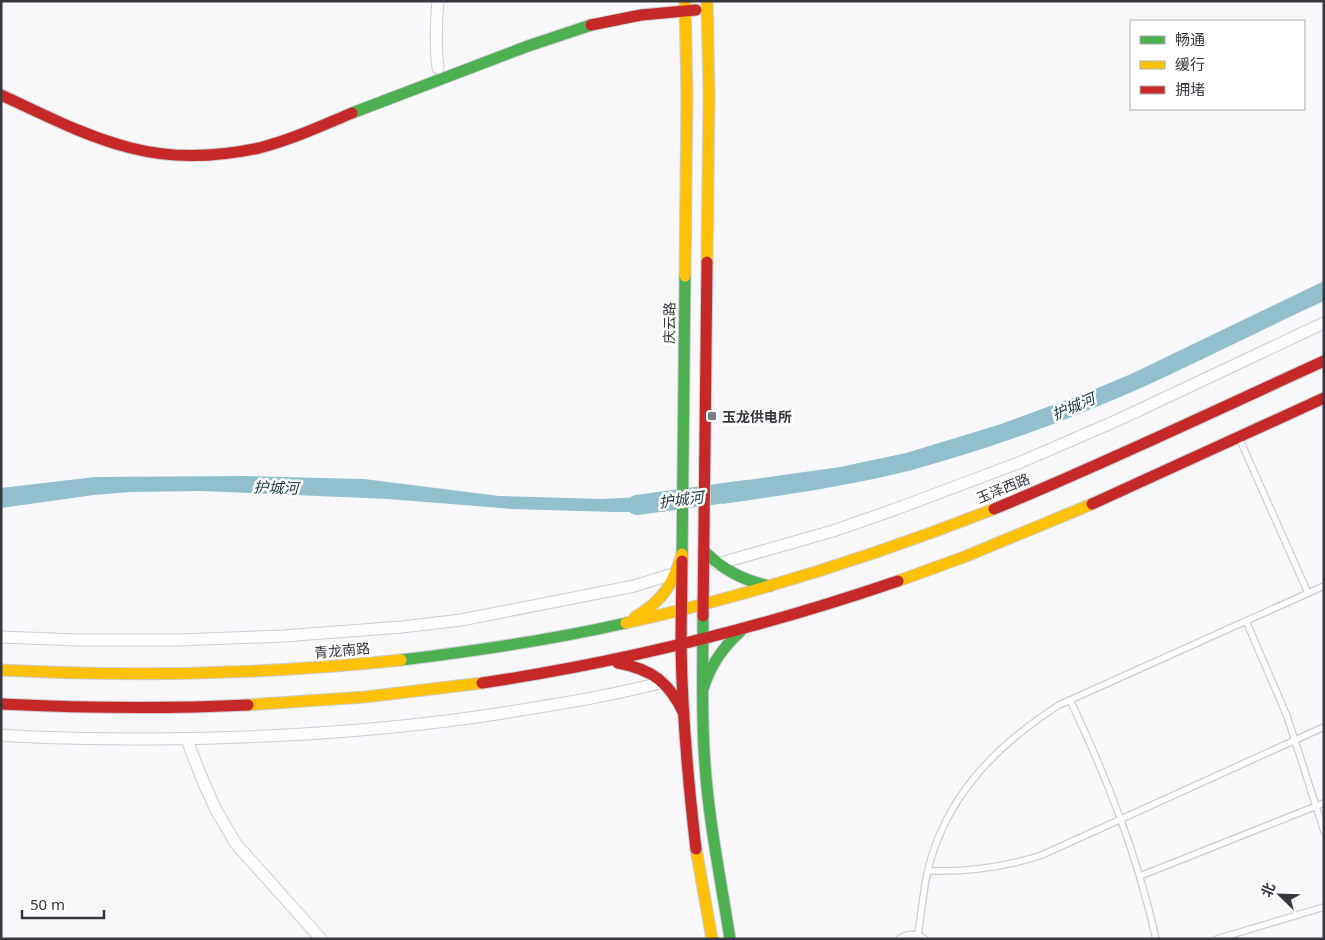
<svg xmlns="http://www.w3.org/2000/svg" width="1325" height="940" font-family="'Noto Sans','Noto Sans SC',sans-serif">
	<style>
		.water { fill: #92bfcc }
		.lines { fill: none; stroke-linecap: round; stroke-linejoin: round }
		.river { stroke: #92bfcc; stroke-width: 20 }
		.lane-casing { stroke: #cdcdd3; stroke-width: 8 }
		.street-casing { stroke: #cdcdd3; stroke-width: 13 }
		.fast-casing { stroke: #cdcdd3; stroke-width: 13 }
		.slow-casing { stroke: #cdcdd3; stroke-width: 13 }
		.jam-casing { stroke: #cdcdd3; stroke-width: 13 }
		.lane { stroke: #fefefe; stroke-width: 5.5 }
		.street { stroke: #fefefe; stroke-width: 11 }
		.fast { stroke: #4caf50; stroke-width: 11 }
		.slow { stroke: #ffc107; stroke-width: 11 }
		.jam { stroke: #c62828; stroke-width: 11 }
		.poi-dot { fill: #7b7b81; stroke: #fff; stroke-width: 2 }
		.labels { text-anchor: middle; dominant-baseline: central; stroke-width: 5; stroke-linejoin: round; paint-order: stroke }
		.street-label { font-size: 14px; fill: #373740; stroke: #fff }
		.poi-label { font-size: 14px; font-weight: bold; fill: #373740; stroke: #fff; text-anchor: start }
		.water-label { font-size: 15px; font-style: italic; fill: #16363e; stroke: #fff }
	</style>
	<rect width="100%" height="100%" fill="#f8f8fb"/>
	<path class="water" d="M1324,281V301C1247,336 1173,376 1094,408C1035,432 974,453 912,470C849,486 785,495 722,504L719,484L840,467L906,453L998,425L1088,392L1131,374Z
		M245,476L364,479L499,496L601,499L664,496L665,512H614L512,509L388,499L201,491L130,492L94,495L1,508V488L95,477Z"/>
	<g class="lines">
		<path class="river" d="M637,505L747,490"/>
		<g class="lane-casing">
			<path id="lane" d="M1240,440L1308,593
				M1246,621L1287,716L1324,831
				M1070,700C1107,778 1137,854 1156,939
				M928,871C968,872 1003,868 1042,855L1324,727
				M1140,876L1324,803
				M918,935C921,915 923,894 927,874C944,798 995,746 1059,705L1324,586
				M899,939C908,933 916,933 925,939
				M1217,939L1324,907"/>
		</g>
		<g class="street-casing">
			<path id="street" d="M438,68C435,45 436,24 438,1
				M717,564L833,531L896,509L1021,462L1118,420L1324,323
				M1,637L77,640H180L283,636L402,627L461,620L634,586L676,573
				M1,735C53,739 105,739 156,739C272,738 389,731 503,713C557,704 611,696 663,682
				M187,739L191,751L206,788L216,810L236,844L321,939"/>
		</g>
		<g class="fast-casing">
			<path id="fast" d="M352,113L528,46L591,25
				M704,551C723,570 744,581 770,586
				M682,561L685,276
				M703,616C703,666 701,715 705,765C709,823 721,881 730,939
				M401,660C476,651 551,640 626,623
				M703,689C710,666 722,648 740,632"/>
		</g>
		<g class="slow-casing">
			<path id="slow" d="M685,1L687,94L685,276
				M707,1L709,94L707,262
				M898,581L964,557L1092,504
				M635,617C663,601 673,584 682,554
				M626,623C751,595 874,556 994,509
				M1,670C134,677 268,674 401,660
				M248,705L365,697L482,683
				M696,849L712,939"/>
		</g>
		<g class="jam-casing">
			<path id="jam" d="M591,25L641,15L696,10
				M1,95C43,114 86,137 131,148C173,159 217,157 259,148C291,140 321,126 352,113
				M1092,504L1324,398
				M994,509C1106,463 1214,411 1324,361
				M682,561C682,589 681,617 681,645C682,713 688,781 696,849
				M703,616L707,262
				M618,663C652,669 670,683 684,714
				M482,683C624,662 763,627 898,581
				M1,704C83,708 166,709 248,705"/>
		</g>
		<use href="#lane" class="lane"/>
		<use href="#street" class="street"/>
		<use href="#fast" class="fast"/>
		<use href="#slow" class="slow"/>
		<use href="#jam" class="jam"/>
	</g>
	<rect class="poi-dot" x="707" y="411" width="10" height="10" rx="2.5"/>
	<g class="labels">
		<g class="street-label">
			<text transform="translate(669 323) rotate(-89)">庆云路</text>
			<text transform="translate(1003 488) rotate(-22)">玉泽西路</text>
			<text transform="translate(342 650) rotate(-5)">青龙南路</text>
		</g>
		<g class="poi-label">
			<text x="722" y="416">玉龙供电所</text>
		</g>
		<g class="water-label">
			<text transform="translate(1073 406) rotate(-23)">护城河</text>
			<text transform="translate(276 487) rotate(2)">护城河</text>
			<text transform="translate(681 499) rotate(-7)">护城河</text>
		</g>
	</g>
	<rect width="1325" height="940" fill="none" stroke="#373740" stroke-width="5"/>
	<rect x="1130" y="20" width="175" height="90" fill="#ffffff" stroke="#afafb3"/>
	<rect x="1140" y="36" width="25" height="8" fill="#4caf50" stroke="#afafb3"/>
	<text x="1175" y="45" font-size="15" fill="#373740">畅通</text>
	<rect x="1140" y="61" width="25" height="8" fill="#ffc107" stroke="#afafb3"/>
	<text x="1175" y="70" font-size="15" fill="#373740">缓行</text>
	<rect x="1140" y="86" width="25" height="8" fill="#c62828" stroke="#afafb3"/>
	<text x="1175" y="95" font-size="15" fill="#373740">拥堵</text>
	<g transform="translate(1280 895) rotate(293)" stroke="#ffffff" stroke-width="4" paint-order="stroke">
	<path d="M0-4L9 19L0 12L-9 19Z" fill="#373740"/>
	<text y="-8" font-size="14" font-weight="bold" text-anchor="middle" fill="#373740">北</text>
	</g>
	<path d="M22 910v8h82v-8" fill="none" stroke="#373740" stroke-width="2.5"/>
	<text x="30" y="910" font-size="15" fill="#373740" stroke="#ffffff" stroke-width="4" paint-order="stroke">50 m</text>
</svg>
